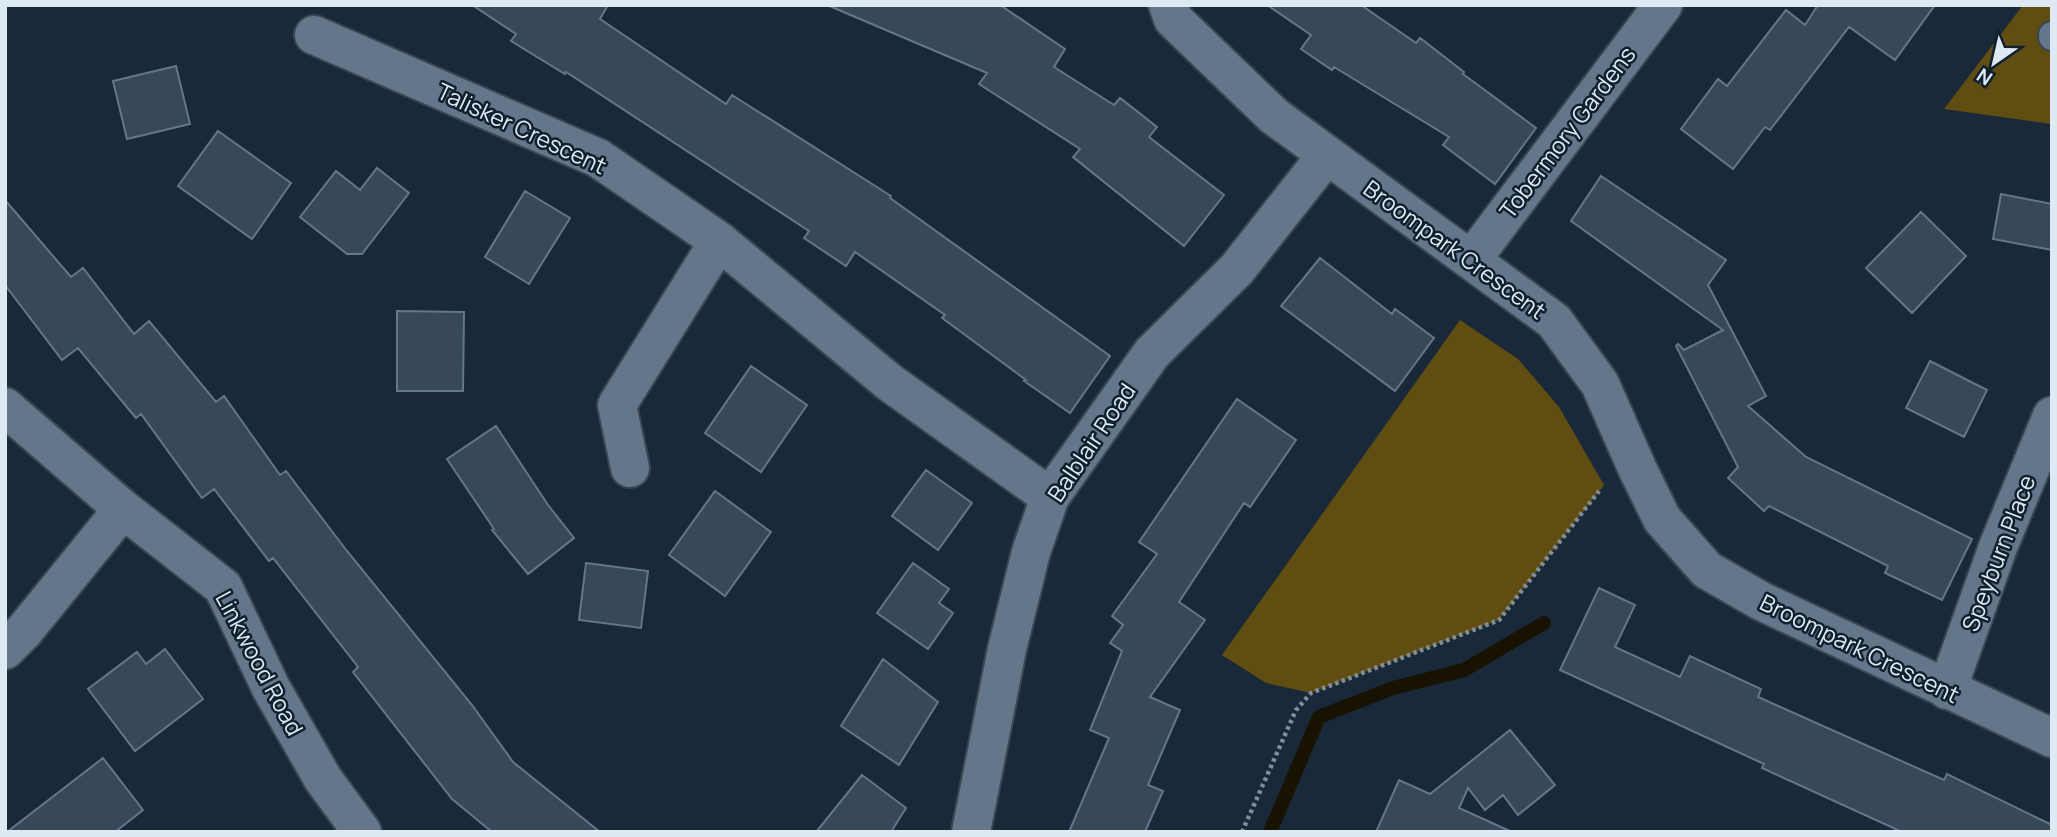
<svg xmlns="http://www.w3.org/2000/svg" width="2057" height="837" font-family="Manrope,sans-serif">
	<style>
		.green { fill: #604d12 }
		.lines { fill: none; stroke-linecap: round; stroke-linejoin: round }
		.stream { stroke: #181202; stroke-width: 14 }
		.building { fill: #374859; stroke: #647689; stroke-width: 2 }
		.service-casing { stroke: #394652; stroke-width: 30 }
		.minor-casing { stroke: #394652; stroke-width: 42 }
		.path { stroke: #818e9b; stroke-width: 4.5; stroke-dasharray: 3.5 3.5; stroke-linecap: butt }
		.service { stroke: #647689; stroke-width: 26 }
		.minor { stroke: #647689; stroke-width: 38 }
		.labels { text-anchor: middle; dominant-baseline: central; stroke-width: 5; stroke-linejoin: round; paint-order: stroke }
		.street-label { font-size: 23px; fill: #dfe9f3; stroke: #10202e }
	</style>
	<rect width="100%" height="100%" fill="#192939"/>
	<path class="green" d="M2023,5H2052V124L1944,109Z
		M1460,320L1518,359L1559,407L1604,485L1499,620L1311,693L1266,683L1222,655Z"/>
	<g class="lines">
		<path class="stream" d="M1270,832L1319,717L1393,688L1464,670L1544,623"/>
	</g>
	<path class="building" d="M472,5H608L600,19L726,104L732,95L891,196L890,198L1110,356L1070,413L1024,381L1026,380L942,318L945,315L855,252L846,266L804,238L809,231L566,72L565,74L511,41L516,34Z
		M827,5H1000L1065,49L1054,67L1114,105L1120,98L1157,127L1149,137L1224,195L1184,246L1073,157L1080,149L979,84L987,73Z
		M1267,5H1361L1416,43L1420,38L1464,72L1463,74L1536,128L1495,184L1443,145L1449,137L1334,67L1332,70L1301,49L1311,35Z
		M1818,5H1935L1895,60L1849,27L1770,130L1765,127L1733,169L1681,129L1718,79L1727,86L1786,10L1805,25Z
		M176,66L190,124L127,139L113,81Z
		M218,131L291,183L252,239L178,186Z
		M377,168L409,193L362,254H347L300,217L336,171L360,190Z
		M1601,176L1726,260L1708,285L1766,396L1748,406L1806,457L1972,539L1942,600L1885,573L1888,566L1769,506L1764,511L1728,478L1738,467L1676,346L1678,344L1684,350L1723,330L1571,221Z
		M525,191L570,218L529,284L485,257Z
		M2001,194L2052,204V250L1993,239Z
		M5,200L71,277L83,268L134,334L149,321L216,402L224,396L280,475L286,471L347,551L472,705L513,762L600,832H492L452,799L353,672L358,667L273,558L269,561L214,489L202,498L141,414L136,418L78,348L62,360L5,285Z
		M1921,212L1966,256L1912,313L1866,268Z
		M1320,258L1392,314L1395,309L1434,338L1395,391L1281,306Z
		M397,311L464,312L463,391H397Z
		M1930,361L1987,390L1964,437L1906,408Z
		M751,366L807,405L761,472L705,433Z
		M1237,399L1296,440L1250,507L1244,503L1179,602L1205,620L1150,697L1180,710L1148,785L1163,791L1145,832H1069L1109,738L1090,730L1122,651L1110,643L1123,625L1112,616L1157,554L1139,542Z
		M496,426L548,505L574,538L528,574L492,530L494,529L447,459Z
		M926,470L972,503L938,550L892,516Z
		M715,491L771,532L725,596L669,555Z
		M586,563L648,571L641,628L579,620Z
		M913,563L949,589L939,603L953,613L928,649L877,613Z
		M1599,588L1635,605L1615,647L1680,677L1690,656L1761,689L1758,697L1944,780L1947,774L2052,825V832H1902L1762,768L1764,764L1560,670Z
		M165,649L203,699L135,751L88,689L137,652L146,664Z
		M883,659L938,702L899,765L841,726Z
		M1510,730L1555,785L1518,815L1503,795L1485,810L1468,788L1459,808L1512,832H1376L1399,780L1430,794Z
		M103,758L143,810L115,832H7Z
		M862,775L906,808L891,832H816Z"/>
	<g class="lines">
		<g class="service-casing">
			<path id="service" d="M2052,35V37"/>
		</g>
		<g class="minor-casing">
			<path id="minor" d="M1168,5L1173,19L1274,116L1554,321L1600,384L1637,468L1662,519L1707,570L1761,601L2052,738
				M314,35L598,158L719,241L889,382L1050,497
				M1472,259L1663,5
				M5,407L123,509L223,587L271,688L323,779L362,832
				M630,468L617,405L719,241
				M5,650L24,631L123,509
				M1947,690L1998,547L2052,416
				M971,832L1007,649L1031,552L1050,497L1152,353L1237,269L1326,156"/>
		</g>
		<path class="path" d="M1242,832L1296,710L1311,693L1499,620L1599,491"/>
		<use href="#service" class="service"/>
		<use href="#minor" class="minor"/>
	</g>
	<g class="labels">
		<g class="street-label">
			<text transform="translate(522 128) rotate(25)">Talisker Crescent</text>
			<text transform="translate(1567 132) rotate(-53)">Tobermory Gardens</text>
			<text transform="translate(1455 249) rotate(36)">Broompark Crescent</text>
			<text transform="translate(1091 442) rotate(-56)">Balblair Road</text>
			<text transform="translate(1998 553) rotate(-69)">Speyburn Place</text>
			<text transform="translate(1860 648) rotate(26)">Broompark Crescent</text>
			<text transform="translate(260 663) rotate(62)">Linkwood Road</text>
		</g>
	</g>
	<rect width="2057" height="837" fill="none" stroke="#dfe9f3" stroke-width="14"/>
	<g transform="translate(1994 63) rotate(214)" stroke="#10202e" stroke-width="5" paint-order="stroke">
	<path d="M0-5L12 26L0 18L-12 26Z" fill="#dfe9f3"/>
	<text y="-10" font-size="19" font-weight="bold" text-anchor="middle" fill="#dfe9f3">N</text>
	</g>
</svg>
